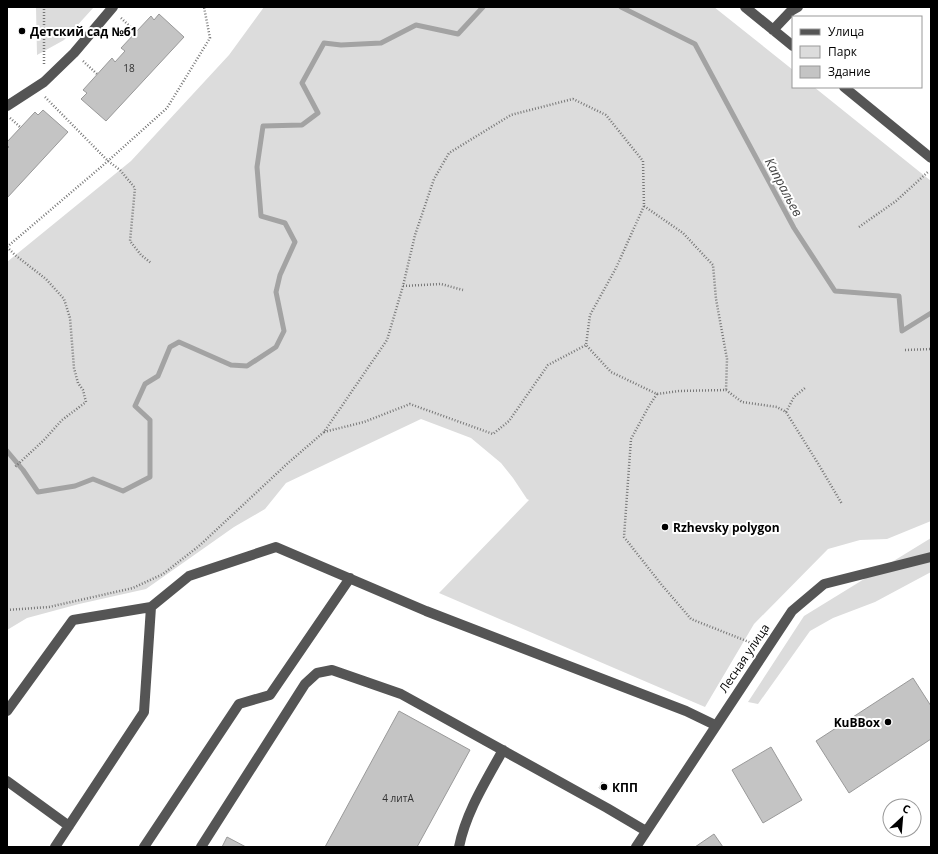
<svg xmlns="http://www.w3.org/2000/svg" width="938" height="854" font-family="'Open Sans',sans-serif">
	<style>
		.green { fill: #dcdcdc }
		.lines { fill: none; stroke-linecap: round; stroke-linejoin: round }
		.stream { stroke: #a3a3a3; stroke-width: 5 }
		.building { fill: #c4c4c4; stroke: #999 }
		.path { stroke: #777; stroke-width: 2.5; stroke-dasharray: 1 2; stroke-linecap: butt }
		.minor { stroke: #555; stroke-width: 10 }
		.poi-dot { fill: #000; stroke: #fff; stroke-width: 1.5 }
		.labels { text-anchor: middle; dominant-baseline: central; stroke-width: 4; stroke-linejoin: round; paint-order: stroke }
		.number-label { font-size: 10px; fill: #313131 }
		.poi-label { font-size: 12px; font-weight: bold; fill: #000; stroke: #fff; text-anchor: start }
		.street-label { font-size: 12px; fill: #000; stroke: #fff }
		.water-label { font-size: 13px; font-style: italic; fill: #444; stroke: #fff }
	</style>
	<rect width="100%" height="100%" fill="#fff"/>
	<path class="green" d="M36,7H94L64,40L37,55Z
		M264,7H714L793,70V87H814L931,181V521L887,539L860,540L828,549L754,624L705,707L439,593L529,500L527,499L513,478L501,463L471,438L421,419L286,483L265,509L234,527L146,589L79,604L27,618L7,630V262L131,161L229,55Z
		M931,538V572L875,602L833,618L810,631L758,704L748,702L804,616Z"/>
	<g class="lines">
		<path class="stream" d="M621,7L695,44L794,228L835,291L899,296L902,331L931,313
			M7,451L23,470L38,492L75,486L93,479L123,491L150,477V420L135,406L145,384L158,376L170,347L179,342L231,365L247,366L276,347L284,331L276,292L280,275L295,242L285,223L261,216L257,167L263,126L302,125L318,113L302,83L324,43L341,45L381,43L416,25L458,34L483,7"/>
	</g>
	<path class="building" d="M159,14L184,37L106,121L81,99L87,93L83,90L112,58L115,62L125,51L121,48L151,16L154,20Z
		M43,110L68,132L7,198V149L9,147L7,145V142L35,112L38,115Z
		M913,678L931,706V739L849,793L816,741Z
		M399,711L470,750L417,847H325Z
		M771,747L802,800L763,823L732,770Z
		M602,782L608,785L605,791L599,788Z
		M714,834L723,847H695Z
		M227,837L246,847H222Z"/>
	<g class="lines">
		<path class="path" d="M121,18L136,32
			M83,61L97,74
			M44,64V7
			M45,97L108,161L120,170L135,188L130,241L141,255L151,263
			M10,118L20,127
			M644,206L683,233L713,265L716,299L727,359L726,390
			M859,227L896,201L929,171
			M7,247L108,161L167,108L210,38L204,7
			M7,247L15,255L46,279L64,299L70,318L74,368L78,383L83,390L86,402L62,420L44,440L15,467
			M403,286L441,284L463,290
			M905,350L931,349
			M657,394L649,406L631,439L624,537L661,584L691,619L754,644
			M786,412L794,397L805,388
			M324,432L364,422L410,404L493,434L509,421L548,365L586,345
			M7,610L49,607L133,588L163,574L199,546L288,463L324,432L387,340L403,286L415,235L434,179L449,153L511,115L573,99L606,115L643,161L644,206L616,268L590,315L586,345L611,372L657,394L679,391L726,390L742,402L777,407L786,412L819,465L842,504"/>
		<path class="minor" d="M745,7L793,46
			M773,30L791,11L798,7
			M844,87L931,158
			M7,106L44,82L74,53L113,7
			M7,711L73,620L151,607L189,576L276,547L426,611L686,711L715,725
			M7,781L69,826
			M55,847L144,712L151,607
			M144,847L239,704L270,695L350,578
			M201,847L305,684L317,673L332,670L401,694L607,808L646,831
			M459,847C466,812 486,781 503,750
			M636,847L792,611L824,584L931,557"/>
	</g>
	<g class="poi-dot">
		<circle cx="22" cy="31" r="4"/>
		<circle cx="665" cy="527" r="4"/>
		<circle cx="888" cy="722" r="4"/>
		<circle cx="604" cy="787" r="4"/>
	</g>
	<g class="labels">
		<g class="number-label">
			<text x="129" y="68">18</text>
			<text x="398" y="798">4 литА</text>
		</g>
		<g class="poi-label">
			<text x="30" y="31">Детский сад №61</text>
			<text x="673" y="527">Rzhevsky polygon</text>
			<text x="880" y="722" text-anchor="end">KuBBox</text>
			<text x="612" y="787">КПП</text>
		</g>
		<g class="street-label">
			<text transform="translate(744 658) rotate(-56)">Лесная улица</text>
		</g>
		<g class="water-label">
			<text transform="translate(784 187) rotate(62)">Капральев</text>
		</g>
	</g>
	<rect width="938" height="854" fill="none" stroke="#000000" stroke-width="16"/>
	<rect x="792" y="16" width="130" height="72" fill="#ffffff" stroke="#999999"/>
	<rect x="800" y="29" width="20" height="6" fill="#555555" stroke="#999999"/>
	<text x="828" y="36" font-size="12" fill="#000000">Улица</text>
	<rect x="800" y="46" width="20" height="12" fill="#dcdcdc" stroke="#999999"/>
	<text x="828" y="56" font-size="12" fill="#000000">Парк</text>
	<rect x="800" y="66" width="20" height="12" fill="#c4c4c4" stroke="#999999"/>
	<text x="828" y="76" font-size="12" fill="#000000">Здание</text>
	<g transform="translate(902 818) rotate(26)"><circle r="19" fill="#ffffff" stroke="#999999"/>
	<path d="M0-3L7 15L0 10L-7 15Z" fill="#000000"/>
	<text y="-6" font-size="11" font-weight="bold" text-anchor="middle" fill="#000000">С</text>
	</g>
</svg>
